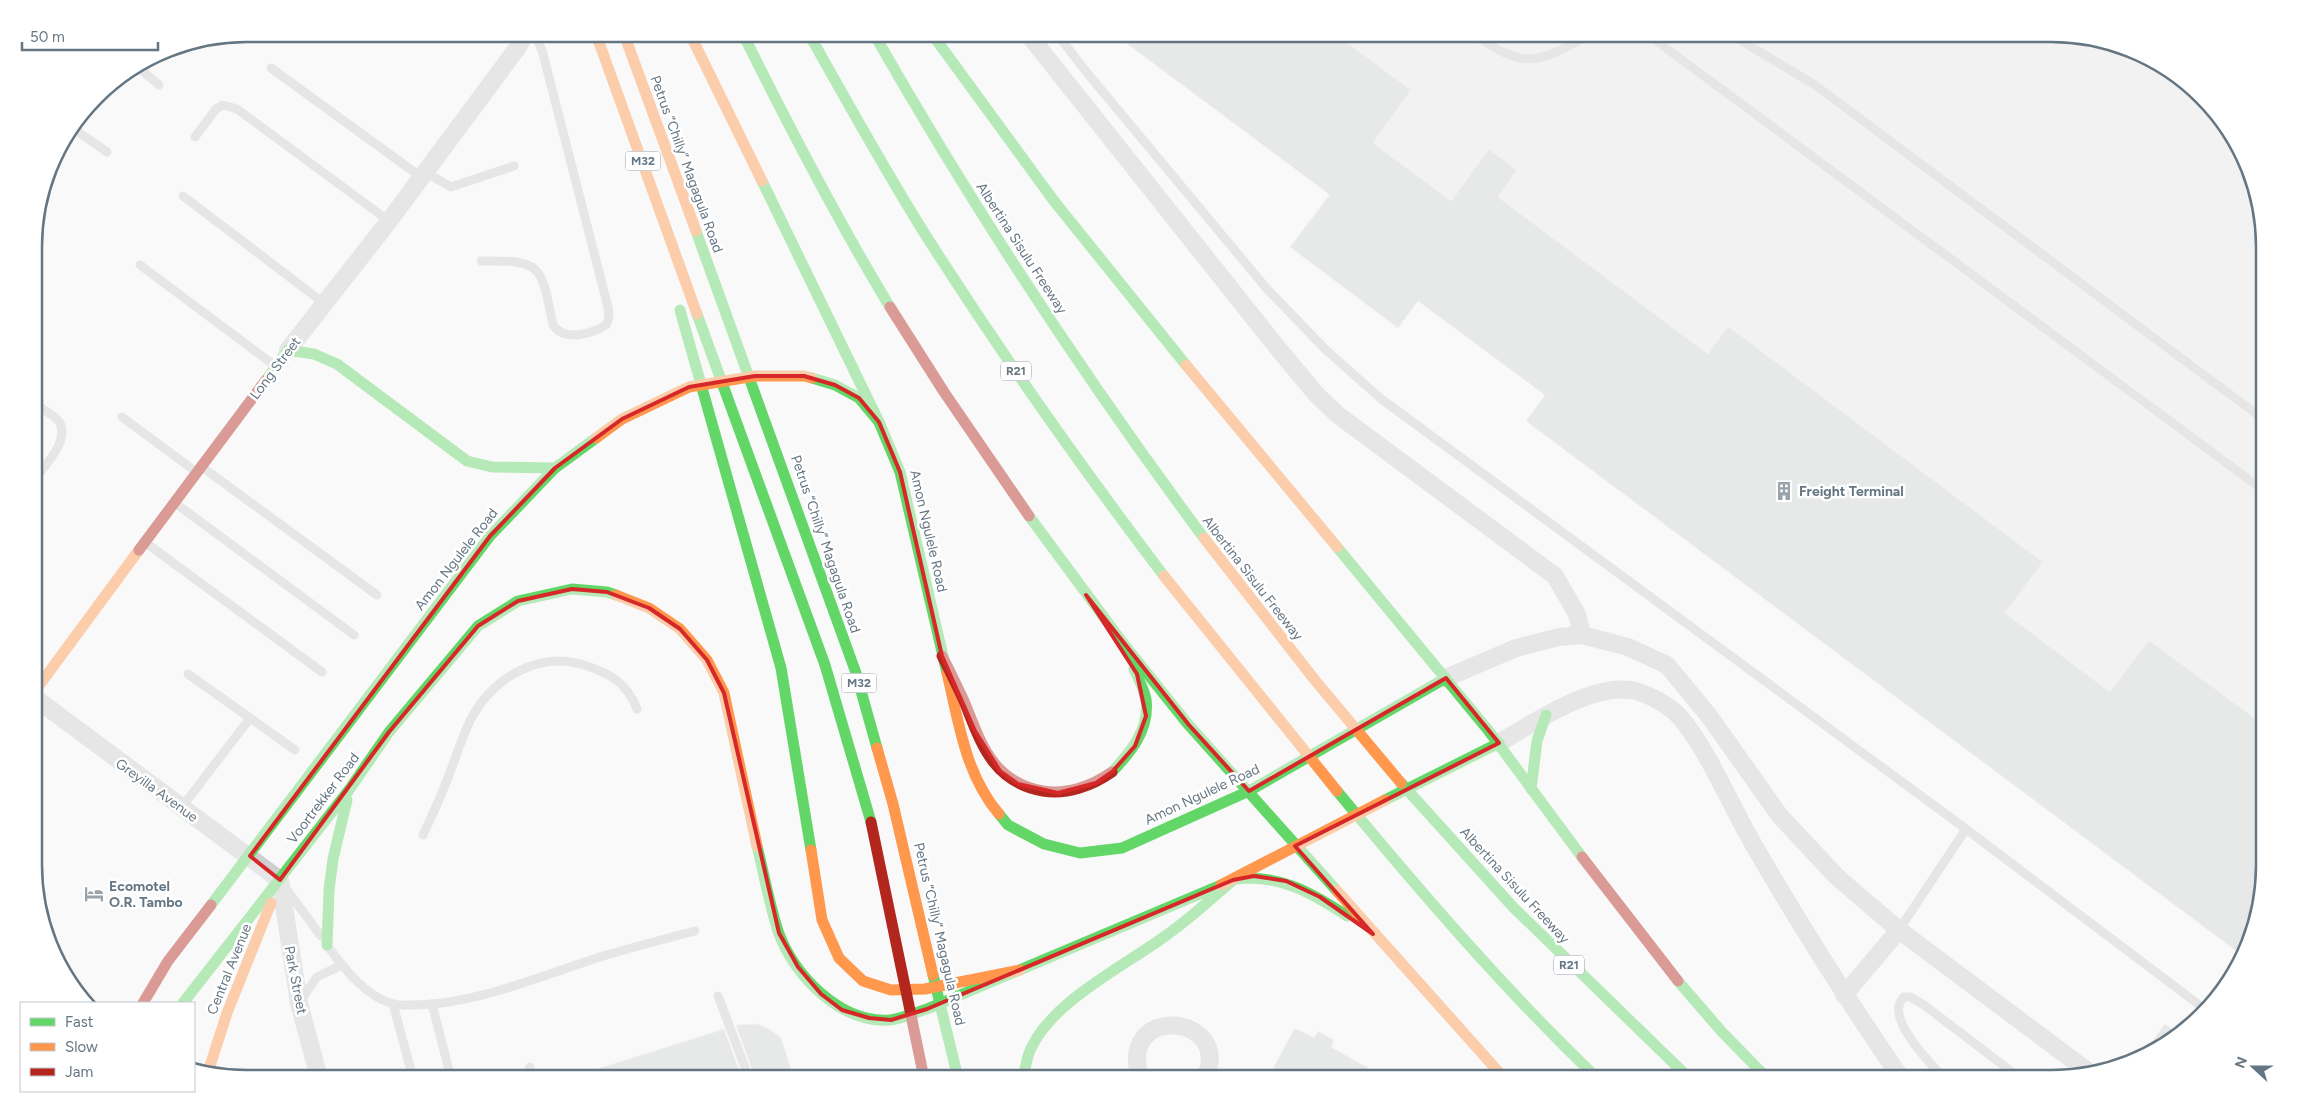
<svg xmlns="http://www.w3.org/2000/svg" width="2298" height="1112" font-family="Figtree,sans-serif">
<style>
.built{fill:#e8e9e9}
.building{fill:#d0d2d3;stroke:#e8e8e8}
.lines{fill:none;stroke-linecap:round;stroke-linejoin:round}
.lane{stroke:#cecfd0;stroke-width:9}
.street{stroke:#cecfd0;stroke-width:18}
.fast{stroke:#63d668;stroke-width:11}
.slow{stroke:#ff974d;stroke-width:11}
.jam{stroke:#b3261e;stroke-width:11}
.marked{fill:none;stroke:#d62828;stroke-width:4;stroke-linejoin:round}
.labels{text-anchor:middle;stroke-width:5;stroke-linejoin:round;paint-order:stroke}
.shield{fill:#fff;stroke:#939fa8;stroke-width:1}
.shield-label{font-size:12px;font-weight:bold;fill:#657683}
.street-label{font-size:14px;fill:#657683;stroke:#fff}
.poi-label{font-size:14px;font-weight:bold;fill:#657683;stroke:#fff;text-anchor:start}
.rim{fill:none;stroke:#657683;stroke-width:2.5}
</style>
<rect width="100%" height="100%" fill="#f9f9f9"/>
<path class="built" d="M1114 34H2050L2145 56 2220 118 2248 166 2262 220 2264 864 2243 956 1526 421 1545 395 1418 301 1398 328 1290 247 1329 194Z"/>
<g class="building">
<path d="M1114 34H1336L1411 90 1373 143 1451 201 1489 149 1517 170 1498 197 1708 354 1728 326 2043 562 2005 613 2110 692 2149 640 2264 725V864L2243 956 1526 421 1545 395 1418 301 1398 328 1290 247 1330 195Z"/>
<path d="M757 1024 769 1029 781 1038 794 1078H755L736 1025Z"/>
<path d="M2165 1024 2179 1034 2169 1042 2142 1055Z"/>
<path d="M1295 1028 1314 1038 1318 1031 1334 1040 1331 1047 1386 1078H1278L1270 1074Z"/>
<path d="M724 1029 742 1078H579L578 1075Z"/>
</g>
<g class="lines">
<g class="lane">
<path d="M1057 34 1088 74 1267 289 1325 349 1380 398 1966 829 2206 1010"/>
<path d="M1474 34C1524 71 1539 63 1590 34"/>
<path d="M1647 34 2263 490"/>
<path d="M1730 34 1815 85 2263 419"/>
<path d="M138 67 159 85"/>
<path d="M271 68 421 177"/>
<path d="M74 129 107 152"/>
<path d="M195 137 216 109 223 105 237 109 389 221"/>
<path d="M425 172 451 187 514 166"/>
<path d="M183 196 325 304"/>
<path d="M481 261C544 260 541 266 553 325 565 342 591 334 606 325L609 318 608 307 542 50 534 34"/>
<path d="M140 265 274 365"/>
<path d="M35 404C42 409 56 416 60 423 69 442 45 465 35 479"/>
<path d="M122 417 195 471"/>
<path d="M202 467 377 595"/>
<path d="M175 503 354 635"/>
<path d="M146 543 322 672"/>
<path d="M250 718 295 750"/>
<path d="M182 807 250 718 188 674"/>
<path d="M423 835C430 820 437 805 443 790 453 767 460 741 471 719 492 679 536 652 581 664 609 673 626 681 637 709"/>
<path d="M284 886 321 936"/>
<path d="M1899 930 1966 829"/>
<path d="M328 947C344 968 366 997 393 1004 399 1006 406 1005 412 1005 475 1005 543 975 603 956 634 947 664 939 695 931"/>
<path d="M718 996 749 1078"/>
<path d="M300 1001 317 977 342 965"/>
<path d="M393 1004 413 1078"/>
<path d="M432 1004 451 1078"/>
<path d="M525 1078 530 1067"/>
<path d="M1944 1078C1930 1063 1883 1016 1904 997H1910L1924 1005 2020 1078"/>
</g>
<g class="street">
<path d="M1028 34 1276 346 1316 394 1338 415 1555 576 1577 614 1582 635"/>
<path d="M288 350 389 221 518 47 525 34"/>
<path d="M1446 678 1516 648 1559 637 1582 635 1628 647 1667 665 1709 716 1780 816 1837 877 1899 930 2090 1073"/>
<path d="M35 698 280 880 299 1003 319 1078"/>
<path d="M1499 743C1533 723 1590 684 1631 690 1647 693 1669 705 1680 717 1708 750 1730 804 1752 842 1798 922 1848 1001 1901 1078"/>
<path d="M1844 995 1899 930"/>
<path d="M1140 1078C1117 1002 1234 1014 1205 1078"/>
</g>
<g class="fast">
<path d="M743 34C789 127 836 218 890 307"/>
<path d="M809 34C846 100 883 167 923 231 998 349 1079 464 1164 576"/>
<path d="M874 34C974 209 1084 377 1204 538"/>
<path d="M932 34 1054 201 1186 365"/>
<path d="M762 181 879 422"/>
<path d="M696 231 856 673 877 748"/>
<path d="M680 310 781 668 811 850"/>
<path d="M697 314 825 665 871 822"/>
<path d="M812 378 835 385 859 398 879 422 900 472 947 673"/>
<path d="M266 380 288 350 314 354 337 364 467 461 492 467 555 468"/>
<path d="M1029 516 1123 643 1187 723 1337 891"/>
<path d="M1337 547 1488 730 1582 857"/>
<path d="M1112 772C1131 752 1150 729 1146 699 1144 689 1138 678 1134 669"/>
<path d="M1401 783 1513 907 1689 1078"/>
<path d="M1531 789 1537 741 1546 715"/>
<path d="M1337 791C1420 891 1503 988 1597 1078"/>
<path d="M1385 800 1499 743"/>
<path d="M999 814 1008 825 1044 844 1080 853 1122 848 1249 791 1446 678"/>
<path d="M757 846C764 874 769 903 778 931 793 975 841 1024 890 1020 902 1019 916 1012 927 1009L1221 885"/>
<path d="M1235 879C1279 874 1311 892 1347 916"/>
<path d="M211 905 490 536 555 468 596 438"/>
<path d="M327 945 329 890 333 859 347 800"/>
<path d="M933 975 958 1078"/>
<path d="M1678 981 1722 1032 1767 1078"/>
<path d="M183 1003 349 790 389 732 478 626 518 601 572 589 607 592 616 595"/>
<path d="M1023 1078C1025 1071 1026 1063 1028 1056 1045 1004 1127 965 1168 934 1191 918 1212 898 1233 880"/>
</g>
<g class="slow">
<path d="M596 34 697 314"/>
<path d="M624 34 696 231"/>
<path d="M690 34 762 181"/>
<path d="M1186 365 1337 547"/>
<path d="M596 438 622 419 689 387 755 376H804L812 378"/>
<path d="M1204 538 1314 679 1401 783"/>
<path d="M1164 576 1337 791"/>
<path d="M616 595 649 608 680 629 707 660 724 693 757 846"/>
<path d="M947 673C959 723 965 774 999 814"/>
<path d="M35 691 139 550"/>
<path d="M877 748 893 804 933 975"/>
<path d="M811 850 822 920 839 958 863 981 891 990 925 989 1020 970"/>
<path d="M1221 885 1385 800"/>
<path d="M1337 891 1504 1078"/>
<path d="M209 1069 227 1013 271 903"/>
</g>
<g class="jam">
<path d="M890 307 944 392 1029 516"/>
<path d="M139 550 266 380"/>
<path d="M942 656C950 671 957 686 964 701 981 743 992 782 1043 791 1067 795 1092 786 1112 772"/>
<path d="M871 822 924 1078"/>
<path d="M1582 857 1678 981"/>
<path d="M143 1003 168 961 211 905"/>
</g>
</g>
<path d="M0 0H2298V1112H0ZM755 376H804L835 385 859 398 879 422 900 472 942 656 975 731 1000 771 1018 784 1058 793 1096 783 1112 772 1135 746 1146 716 1137 674 1086 595 1189 725 1249 791 1446 678 1499 743 1295 846 1373 934 1320 897 1286 881 1254 876 1233 880 927 1009 891 1020 869 1018 842 1010 821 994 798 967 779 933 724 693 707 660 680 629 649 608 607 592 572 589 518 601 478 626 389 732 280 880 250 856 490 536 555 468 622 419 689 387Z" fill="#f9f9f9" fill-opacity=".55" fill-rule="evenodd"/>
<path class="marked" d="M755 376H804L835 385 859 398 879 422 900 472 942 656 975 731 1000 771 1018 784 1058 793 1096 783 1112 772 1135 746 1146 716 1137 674 1086 595 1189 725 1249 791 1446 678 1499 743 1295 846 1373 934 1320 897 1286 881 1254 876 1233 880 927 1009 891 1020 869 1018 842 1010 821 994 798 967 779 933 724 693 707 660 680 629 649 608 607 592 572 589 518 601 478 626 389 732 280 880 250 856 490 536 555 468 622 419 689 387Z"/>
<defs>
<g id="building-bare" transform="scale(1.5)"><path d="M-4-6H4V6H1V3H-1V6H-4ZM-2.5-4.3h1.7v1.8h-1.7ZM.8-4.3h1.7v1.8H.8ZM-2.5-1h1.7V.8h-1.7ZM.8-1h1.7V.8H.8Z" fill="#99a4ac" stroke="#fff" stroke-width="2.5" paint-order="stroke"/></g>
<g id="hotel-bare" transform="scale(1.5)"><path d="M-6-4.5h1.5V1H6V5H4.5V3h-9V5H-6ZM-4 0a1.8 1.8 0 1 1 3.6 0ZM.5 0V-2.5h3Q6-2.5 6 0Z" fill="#99a4ac" stroke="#fff" stroke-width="2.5" paint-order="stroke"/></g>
</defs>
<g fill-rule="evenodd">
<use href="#building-bare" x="1784" y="491"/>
<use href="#hotel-bare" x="94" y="894"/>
</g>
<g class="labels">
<g class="shield">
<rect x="625.5" y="151.5" width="35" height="19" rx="4"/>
<rect x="1001" y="361.5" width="30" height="19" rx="4"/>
<rect x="841.5" y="673.5" width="35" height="19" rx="4"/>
<rect x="1554" y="955.5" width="30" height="19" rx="4"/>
</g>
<g class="shield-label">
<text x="643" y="165">M32</text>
<text x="1016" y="375">R21</text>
<text x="859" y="687">M32</text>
<text x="1569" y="969">R21</text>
</g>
<g class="street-label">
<text transform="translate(687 164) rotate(70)" y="5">Petrus “Chilly” Magagula Road</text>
<text transform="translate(1022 248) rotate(57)" y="5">Albertina Sisulu Freeway</text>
<text transform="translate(275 368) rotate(-53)" y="5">Long Street</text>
<text transform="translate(929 531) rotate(77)" y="5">Amon Ngulele Road</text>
<text transform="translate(826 544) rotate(71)" y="5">Petrus “Chilly” Magagula Road</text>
<text transform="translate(456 559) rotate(-52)" y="5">Amon Ngulele Road</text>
<text transform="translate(1253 578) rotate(52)" y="5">Albertina Sisulu Freeway</text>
<text transform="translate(157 790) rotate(36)" y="5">Greyilla Avenue</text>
<text transform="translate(1202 794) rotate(-25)" y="5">Amon Ngulele Road</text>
<text transform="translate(323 798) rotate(-53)" y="5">Voortrekker Road</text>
<text transform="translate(1515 885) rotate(47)" y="5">Albertina Sisulu Freeway</text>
<text transform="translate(940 934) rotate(77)" y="5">Petrus “Chilly” Magagula Road</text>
<text transform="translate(229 969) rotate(-68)" y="5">Central Avenue</text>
<text transform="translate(296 980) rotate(79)" y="5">Park Street</text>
</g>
<g class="poi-label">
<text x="1799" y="496">Freight Terminal</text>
<text x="109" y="891">Ecomotel<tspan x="109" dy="16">O.R. Tambo</tspan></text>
</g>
</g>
<path d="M0 0H2298V1112H0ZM247 42H2051A205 205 0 0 1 2256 247V865A205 205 0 0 1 2051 1070H247A205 205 0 0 1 42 865V247A205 205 0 0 1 247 42Z" fill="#fff" fill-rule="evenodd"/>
<path class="rim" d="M247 42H2051A205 205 0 0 1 2256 247V865A205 205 0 0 1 2051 1070H247A205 205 0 0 1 42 865V247A205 205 0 0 1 247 42Z"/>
<rect x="20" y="1002" width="175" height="90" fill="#ffffff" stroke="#c1c8cd"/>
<rect x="30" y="1018" width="25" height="8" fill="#63d668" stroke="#c1c8cd"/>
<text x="65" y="1027" font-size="15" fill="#657683">Fast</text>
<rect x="30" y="1043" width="25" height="8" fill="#ff974d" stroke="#c1c8cd"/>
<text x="65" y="1052" font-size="15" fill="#657683">Slow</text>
<rect x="30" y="1068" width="25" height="8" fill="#b3261e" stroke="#c1c8cd"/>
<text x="65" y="1077" font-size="15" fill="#657683">Jam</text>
<g transform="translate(2253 1067) rotate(291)" stroke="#ffffff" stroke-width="4" paint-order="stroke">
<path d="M0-4L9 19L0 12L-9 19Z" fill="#657683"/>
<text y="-8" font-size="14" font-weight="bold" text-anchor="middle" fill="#657683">N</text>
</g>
<path d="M22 42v8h136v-8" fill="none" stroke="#657683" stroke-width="2.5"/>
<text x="30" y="42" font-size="15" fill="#657683" stroke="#ffffff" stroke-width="4" paint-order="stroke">50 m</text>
</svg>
